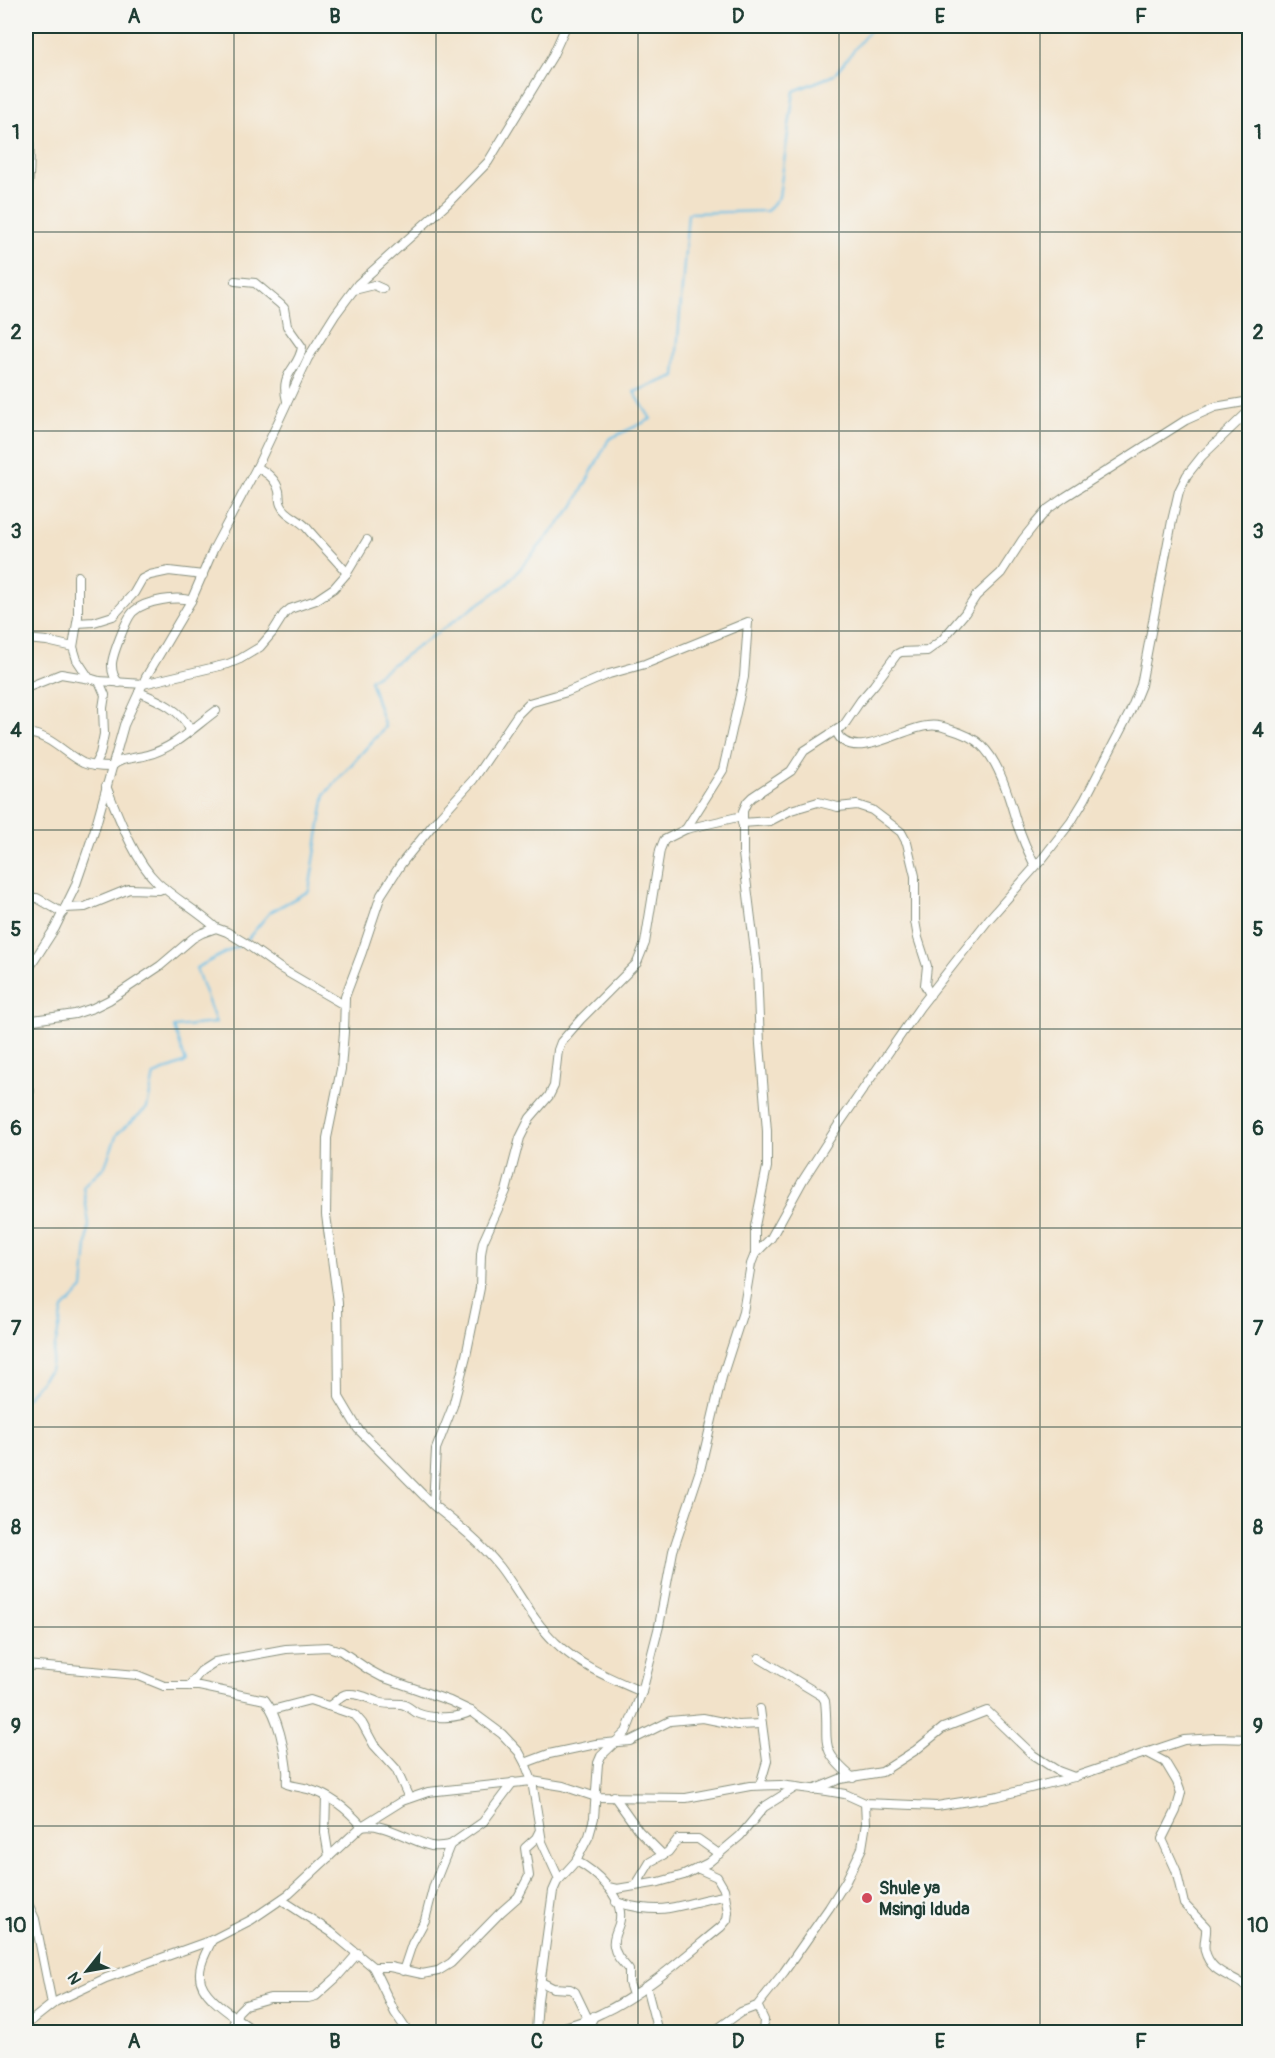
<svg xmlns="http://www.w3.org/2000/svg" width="1275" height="2058" font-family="Pangolin,sans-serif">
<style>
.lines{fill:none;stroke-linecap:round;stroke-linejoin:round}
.stream{stroke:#6abfe7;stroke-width:2}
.minor-casing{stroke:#88907e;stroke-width:10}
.minor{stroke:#fff;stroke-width:8}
.grid{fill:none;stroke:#1f3d34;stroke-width:1.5;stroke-opacity:0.55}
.poi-dot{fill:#d1495b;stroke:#f6f6f2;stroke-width:2}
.labels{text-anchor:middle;stroke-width:5;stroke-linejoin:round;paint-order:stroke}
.poi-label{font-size:18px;font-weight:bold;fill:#1f3d34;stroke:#f6f6f2;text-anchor:start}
.neatline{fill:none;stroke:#1f3d34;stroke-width:2}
.grid-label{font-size:20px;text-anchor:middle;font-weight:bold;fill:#1f3d34}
</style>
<rect width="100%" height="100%" fill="#f6f6f2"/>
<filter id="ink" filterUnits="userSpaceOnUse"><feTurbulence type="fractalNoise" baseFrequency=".0167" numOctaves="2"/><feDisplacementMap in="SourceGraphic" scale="12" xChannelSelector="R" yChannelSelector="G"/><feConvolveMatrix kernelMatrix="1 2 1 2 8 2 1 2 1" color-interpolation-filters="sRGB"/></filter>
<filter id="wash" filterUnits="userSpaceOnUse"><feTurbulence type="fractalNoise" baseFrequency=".008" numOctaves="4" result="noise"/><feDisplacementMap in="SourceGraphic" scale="24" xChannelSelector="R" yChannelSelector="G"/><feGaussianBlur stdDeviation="1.35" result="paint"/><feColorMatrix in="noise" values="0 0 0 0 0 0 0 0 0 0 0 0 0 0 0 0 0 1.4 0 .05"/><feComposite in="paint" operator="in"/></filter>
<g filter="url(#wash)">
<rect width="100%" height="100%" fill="#f2e2c9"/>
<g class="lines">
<g class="stream">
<path d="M246 941 270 912 309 891 325 794 385 727 370 680 507 584 573 507 609 439 651 419 634 392 675 376 688 213 767 211 779 197 794 91 834 75 873 26"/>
<path d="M26 1398 50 1370 63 1309 83 1289 89 1224 83 1186 105 1166 117 1134 147 1108 154 1075 186 1062 174 1027 216 1023 196 968 242 944"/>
</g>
</g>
</g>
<g filter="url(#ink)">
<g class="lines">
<g class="minor-casing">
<g id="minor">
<path d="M26 107C30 138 32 170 26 199"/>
<path d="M235 281 255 283 280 304 284 308 287 326 302 347C299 370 279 371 287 401"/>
<path d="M354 290 374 285 383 289"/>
<path d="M257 467C267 473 276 479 279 491 280 496 279 501 281 505 285 515 299 519 306 527 319 543 334 557 347 573"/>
<path d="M77 623 94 622 113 616 134 593 142 579 150 575 169 571 203 575"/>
<path d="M26 639 47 641 73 647 77 660 89 678 99 681 143 684 228 664 240 659 260 647 272 633 284 614 290 609 316 600 334 588 347 573 367 540"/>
<path d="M73 647 78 617V576"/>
<path d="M119 683C115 679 112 672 112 666 111 658 127 616 134 611 145 601 178 595 191 601"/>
<path d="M26 686H31L61 674 91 679"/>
<path d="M139 692C158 700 182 710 190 730"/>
<path d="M836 731C850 765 902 728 927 726 934 725 942 726 949 729 959 732 974 738 981 745 1000 762 1010 801 1017 824 1022 838 1028 852 1035 866"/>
<path d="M26 733C51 735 63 753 83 763 92 767 102 767 111 767 121 757 134 759 147 755 174 748 194 727 216 711"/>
<path d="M94 766 100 754 104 734 103 708 105 695 99 681"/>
<path d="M106 786C118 815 134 860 157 882 175 899 198 911 216 928"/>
<path d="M742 823 770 821 791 810 818 802 838 807 857 805 872 810 901 832 907 843 915 876V921L918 938 927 966 925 985 930 995"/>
<path d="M686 829 742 816"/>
<path d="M26 898H37L63 913"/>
<path d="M65 908 85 907 129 889 159 890 164 888"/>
<path d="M26 973 55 928 75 887 94 832 124 725 146 677 191 601 214 548 257 467 308 358 335 315 358 284 447 204 488 162 552 57 566 26"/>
<path d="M26 1021 75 1014 93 1008 109 1000 160 966 193 938 202 933 216 928 227 932 245 943 280 968 344 1005"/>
<path d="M26 1095 30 1091"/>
<path d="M755 1254V1226L767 1167V1131L760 1044 757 968 743 854V811L747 802 752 797 791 771 804 751 844 725 861 700 874 685 897 654 901 652 927 651 942 640 965 613 976 596 1001 573 1023 539 1035 524 1048 509 1065 497 1186 420 1215 407 1250 401"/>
<path d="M433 1505 358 1429 339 1397 338 1303 326 1215 327 1138 341 1069 344 1032 345 997 362 952 381 895 401 864 436 821 473 780 518 714 529 703 567 692 609 674 645 664 748 622 744 677 723 770 686 829 664 840 660 850 645 943 637 963 581 1019 561 1042 558 1050 554 1086 549 1096 530 1118 520 1138 506 1191 483 1242 481 1254 480 1288 466 1356 453 1406 436 1449 433 1505C457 1524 481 1543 500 1567 519 1592 532 1620 555 1642 578 1665 612 1679 642 1692"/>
<path d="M759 1658 822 1696 825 1701C830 1743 816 1747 853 1778"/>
<path d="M26 1665 137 1675 164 1686H199L265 1700C278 1716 285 1750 287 1770 288 1775 286 1780 287 1784 295 1787 303 1787 311 1790 332 1796 348 1810 362 1826 380 1821 412 1841 431 1846 437 1847 444 1846 450 1845"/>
<path d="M189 1686 201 1671 215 1662 286 1649 328 1647 341 1651 369 1670 382 1677 450 1701 471 1711 502 1734 519 1752 525 1763 532 1781 542 1842 559 1879"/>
<path d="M328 1706C335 1704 339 1695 347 1694 359 1693 367 1698 378 1702 385 1705 393 1703 401 1704 407 1705 412 1710 417 1713 431 1719 459 1719 471 1711"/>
<path d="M760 1709 767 1761 760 1785"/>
<path d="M272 1710 310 1700 355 1715 362 1723 374 1745 396 1769 409 1798"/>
<path d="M1146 1752 1165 1762 1177 1782 1181 1793 1176 1811 1162 1839 1176 1870 1184 1904 1206 1927C1207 1935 1203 1943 1205 1951 1212 1978 1240 1974 1250 1993"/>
<path d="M525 1763 549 1754 596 1744 630 1741 670 1721 703 1718 737 1725 762 1724"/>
<path d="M813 1790 840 1779 882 1772 916 1750 943 1728 987 1711 1033 1755 1058 1771 1074 1777"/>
<path d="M614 1796 639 1831 663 1855"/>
<path d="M326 1797 325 1833 329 1857"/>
<path d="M576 1861C594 1870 623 1896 620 1919 619 1929 612 1935 614 1946 616 1957 622 1961 629 1970V1983L633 1995"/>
<path d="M636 1885 650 1862 668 1852 678 1839H698L719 1854"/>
<path d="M608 1887 617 1889 659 1882 684 1875 708 1863 740 1836 764 1807 796 1787"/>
<path d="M26 1899 35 1919 52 2004"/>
<path d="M282 1900 331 1932 373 1967 395 2013 408 2032"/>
<path d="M616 1902C631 1907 653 1911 669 1908 688 1905 706 1898 725 1896"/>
<path d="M212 1940C207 1951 199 1964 200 1976 200 1998 240 2019 255 2032"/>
<path d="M373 1967H390L422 1974 438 1971 451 1963 501 1912 518 1897 529 1876 525 1848 536 1838 539 1832"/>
<path d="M403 1971 412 1944 425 1920 434 1885 450 1845 483 1822 513 1782"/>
<path d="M541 1982 553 1988 570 1989 575 1992 588 2019"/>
<path d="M646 1986 658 2032"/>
<path d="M758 2007 764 2020 763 2032"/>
<path d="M26 2025 55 2002 106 1978 212 1940 251 1920 289 1894 362 1826 402 1801 428 1792 532 1781 563 1786 596 1797 686 1798 750 1786 780 1785 827 1791 845 1794 865 1803 937 1806 999 1796 1074 1777 1184 1740 1216 1738 1250 1739"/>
<path d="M230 2032 238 2012 245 2005 270 1998H308L316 1996 336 1978 358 1953"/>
<path d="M536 2032 538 2000 553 1891 557 1882 576 1861 589 1836 594 1818 598 1763 601 1756 626 1732 642 1692 659 1626 673 1551 700 1470 722 1377 743 1312 751 1264 755 1254 771 1238 803 1180 839 1124 920 1007 989 919 1043 858 1071 822 1085 799 1130 712 1141 685 1172 521 1179 491 1187 475 1202 456 1250 410"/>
<path d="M546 2032C565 2027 584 2022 602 2013 645 1993 685 1956 721 1927L727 1920 728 1912 724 1889 717 1877 697 1868"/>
<path d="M586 2032 594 2016"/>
<path d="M713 2032 741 2012 757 2006 784 1972 829 1908 846 1881 862 1848 866 1823 865 1803"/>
</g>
</g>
<use href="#minor" class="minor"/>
</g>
</g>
<path class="grid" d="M234 26V2032M436 26V2032M638 26V2032M839 26V2032M1040 26V2032M26 232H1250M26 431H1250M26 631H1250M26 830H1250M26 1029H1250M26 1228H1250M26 1427H1250M26 1627H1250M26 1826H1250"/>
<circle class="poi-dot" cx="867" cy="1898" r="6"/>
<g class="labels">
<g class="poi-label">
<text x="879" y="1894">Shule ya<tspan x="879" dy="21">Msingi Iduda</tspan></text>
</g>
</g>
<rect width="1275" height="2058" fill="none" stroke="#f6f6f2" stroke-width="66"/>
<g transform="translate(87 1971) rotate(239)" stroke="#f6f6f2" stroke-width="4.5" paint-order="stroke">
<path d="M0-4.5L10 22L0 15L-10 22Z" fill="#1f3d34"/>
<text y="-9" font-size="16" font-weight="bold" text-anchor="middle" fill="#1f3d34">N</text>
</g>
<rect x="33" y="33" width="1209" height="1992" class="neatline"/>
<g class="grid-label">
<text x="134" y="23">A</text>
<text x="335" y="23">B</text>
<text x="537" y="23">C</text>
<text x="738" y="23">D</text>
<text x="940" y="23">E</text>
<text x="1141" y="23">F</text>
<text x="16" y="139">1</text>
<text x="1258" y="139">1</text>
<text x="16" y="339">2</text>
<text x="1258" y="339">2</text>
<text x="16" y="538">3</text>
<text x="1258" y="538">3</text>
<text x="16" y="737">4</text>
<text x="1258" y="737">4</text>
<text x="16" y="936">5</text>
<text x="1258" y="936">5</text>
<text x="16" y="1135">6</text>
<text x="1258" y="1135">6</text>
<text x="16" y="1335">7</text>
<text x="1258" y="1335">7</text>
<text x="16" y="1534">8</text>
<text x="1258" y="1534">8</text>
<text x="16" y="1733">9</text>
<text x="1258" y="1733">9</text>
<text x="16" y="1932">10</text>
<text x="1258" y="1932">10</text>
<text x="134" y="2048">A</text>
<text x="335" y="2048">B</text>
<text x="537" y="2048">C</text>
<text x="738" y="2048">D</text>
<text x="940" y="2048">E</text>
<text x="1141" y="2048">F</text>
</g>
</svg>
